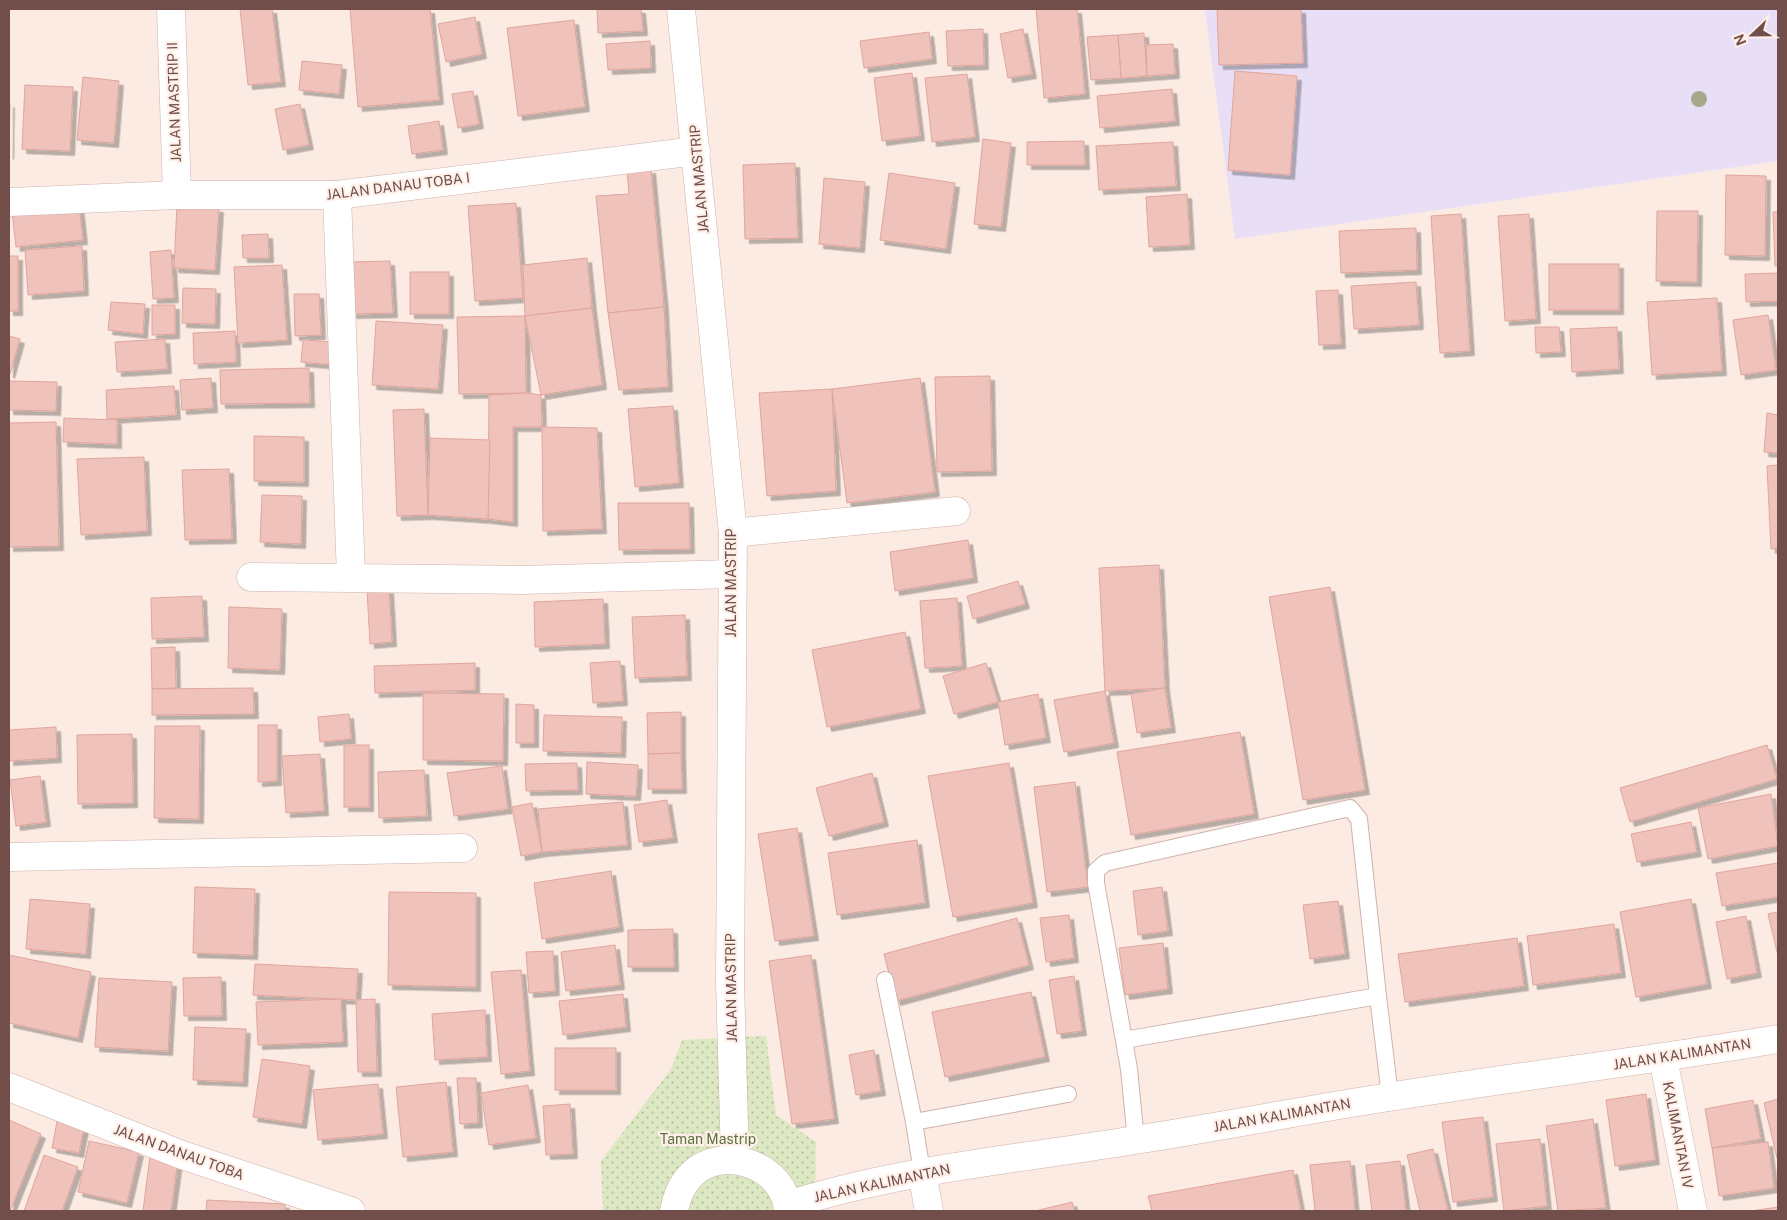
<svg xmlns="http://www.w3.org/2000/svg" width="1787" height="1220" font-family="'Public Sans',sans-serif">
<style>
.education{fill:#e8dff7}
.park{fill:url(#park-dots)}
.building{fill:#efc2bb;stroke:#e1a59c;filter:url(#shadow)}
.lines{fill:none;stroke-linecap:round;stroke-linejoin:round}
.lane-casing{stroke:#ceb3ad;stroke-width:18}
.street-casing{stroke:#ceb3ad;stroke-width:29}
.secondary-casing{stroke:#d1b1aa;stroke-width:29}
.lane{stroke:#fff;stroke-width:16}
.street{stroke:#fff;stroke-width:28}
.secondary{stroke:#fff;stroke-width:28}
.tree{fill:#a4a889}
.labels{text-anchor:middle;stroke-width:4.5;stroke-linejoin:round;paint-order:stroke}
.street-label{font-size:14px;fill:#724e4a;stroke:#fef0e8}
.park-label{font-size:14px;fill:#5c7140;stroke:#fef0e8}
</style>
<defs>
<pattern id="park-dots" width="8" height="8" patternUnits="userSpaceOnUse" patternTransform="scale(1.25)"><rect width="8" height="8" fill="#dbe8c2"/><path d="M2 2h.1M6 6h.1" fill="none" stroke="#b6bea0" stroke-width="1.8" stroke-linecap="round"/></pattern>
<filter id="shadow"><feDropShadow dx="4.5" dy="4.5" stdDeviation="0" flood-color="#0004"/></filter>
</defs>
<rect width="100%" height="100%" fill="#fbebe2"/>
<path class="education" d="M1205 9H1778V161L1235 239Z"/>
<path class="park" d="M766 1036 776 1115 816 1142 815 1211H603L601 1161 671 1069 682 1040Z"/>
<g class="building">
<path d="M240 9H272L281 82 248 85Z"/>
<path d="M350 9H430L439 100 358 107Z"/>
<path d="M597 9H641L643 31 598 33Z"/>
<path d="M1036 9H1077L1085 94 1044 98Z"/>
<path d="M1217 9H1301L1303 63 1219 65Z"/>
<path d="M475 17 482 54 446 62 438 24Z"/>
<path d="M574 20 585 107 518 116 507 28Z"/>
<path d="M983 29 984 65 948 66 946 31Z"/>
<path d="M1023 29 1032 74 1008 78 1000 34Z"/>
<path d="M929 32 932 59 864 68 860 41Z"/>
<path d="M1144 33 1147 76 1121 78 1118 35Z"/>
<path d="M1118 35 1121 78 1091 80 1087 37Z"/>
<path d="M650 41 651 68 608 70 606 44Z"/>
<path d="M1173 44 1175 74 1147 76 1146 45Z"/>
<path d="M302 61 342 65 339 94 299 90Z"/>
<path d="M1235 71 1297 76 1290 175 1228 170Z"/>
<path d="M912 73 920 136 882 141 874 78Z"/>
<path d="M967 74 975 137 932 142 925 78Z"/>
<path d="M83 77 119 81 114 143 77 140Z"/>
<path d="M25 85 73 87 70 151 22 149Z"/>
<path d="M1172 89 1175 121 1100 128 1097 96Z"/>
<path d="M473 91 479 124 458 128 452 94Z"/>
<path d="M9 103H10L9 155Z"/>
<path d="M300 104 309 145 283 150 275 109Z"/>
<path d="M439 121 443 150 412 154 408 126Z"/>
<path d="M983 139 1011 143 1001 227 974 224Z"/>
<path d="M1084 141 1085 165H1027V142Z"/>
<path d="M1173 142 1176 186 1099 190 1096 146Z"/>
<path d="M795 163 798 238 745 239 743 165Z"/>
<path d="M651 169 664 307 608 313 596 196 629 194 627 171Z"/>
<path d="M889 173 955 183 946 249 880 240Z"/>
<path d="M1726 175 1766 176 1765 256 1725 255Z"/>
<path d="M824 178 865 182 860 248 819 244Z"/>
<path d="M1187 194 1190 245 1149 247 1146 197Z"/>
<path d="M516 203 523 298 475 301 468 206Z"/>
<path d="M79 204 83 240 16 247 12 211Z"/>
<path d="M177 205 219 208 215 270 174 268Z"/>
<path d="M1657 211H1698L1697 282 1656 281Z"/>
<path d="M1773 212H1778V266H1775Z"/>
<path d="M1461 214 1470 351 1440 353 1431 216Z"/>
<path d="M1529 214 1536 319 1505 321 1498 216Z"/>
<path d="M1416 228 1417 270 1341 273 1339 231Z"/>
<path d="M268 234 269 258H243L242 235Z"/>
<path d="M82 246 84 291 28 295 25 250Z"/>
<path d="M171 250 174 298 153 299 150 252Z"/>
<rect x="9" y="256" width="9" height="55"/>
<path d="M587 258 592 308 525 316 523 265Z"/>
<path d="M390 261 393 313 352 314 351 262Z"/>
<rect x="1549" y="264" width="70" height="46"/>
<path d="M282 265 287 340 238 343 234 267Z"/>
<rect x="410" y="272" width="39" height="42"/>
<path d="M1778 273V301L1746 302 1745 274Z"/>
<path d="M1416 282 1419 325 1354 329 1351 286Z"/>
<path d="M183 288 216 289 215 324 182 323Z"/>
<path d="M1338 290 1341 344 1319 345 1316 291Z"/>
<path d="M294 294H319L321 335 295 336Z"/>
<path d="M1717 298 1722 371 1652 375 1647 302Z"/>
<path d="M111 302 145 304 143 334 108 330Z"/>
<path d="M152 305H175V334L152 335Z"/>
<path d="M664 307 668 387 619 390 608 313Z"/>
<path d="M592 308 602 385 541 395 525 316Z"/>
<path d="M1768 315 1776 370 1741 375 1733 320Z"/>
<path d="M525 316 526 393 459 394 457 317Z"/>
<path d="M376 321 443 325 438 389 372 385Z"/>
<path d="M1535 327H1559L1561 352 1536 353Z"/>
<path d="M1617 327 1619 369 1572 372 1570 329Z"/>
<path d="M235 331 236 362 194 364 193 333Z"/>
<path d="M9 336 20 339 10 374 9 373Z"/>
<path d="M165 339 167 369 117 372 115 342Z"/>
<path d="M303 340 335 342 334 365 301 362Z"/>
<path d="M309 368 310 403 221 404 220 370Z"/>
<path d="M990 376 992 471 937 472 935 377Z"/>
<path d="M211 378 213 408 182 410 180 380Z"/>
<path d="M920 378 935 492 847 503 832 389Z"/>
<path d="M9 381 57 382 56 411 9 410Z"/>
<path d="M174 386 176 415 107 419 106 390Z"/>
<path d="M832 389 836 491 767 496 759 393Z"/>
<path d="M526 393 541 395 542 427H513V522L488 519 489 395Z"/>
<path d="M673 406 679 483 635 487 628 409Z"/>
<path d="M424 409 428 515 397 516 393 410Z"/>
<path d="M1767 413 1778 415V453L1764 452Z"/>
<path d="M64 418 117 420V444L63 442Z"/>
<path d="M56 422 59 546 9 547V423Z"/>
<path d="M542 427 597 428 602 529 543 531Z"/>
<path d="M254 436 304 437V482L254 481Z"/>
<path d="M430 438 490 440 488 519 428 515Z"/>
<path d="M144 457 147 531 81 535 77 459Z"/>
<path d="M1778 465V548L1771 549 1767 466Z"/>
<path d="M229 469 232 539 185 540 182 470Z"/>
<path d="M262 495 302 496 301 544 260 542Z"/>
<path d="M618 503H689L690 549 619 550Z"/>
<path d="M968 540 973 578 895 591 890 552Z"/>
<path d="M1159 565 1165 688 1105 691 1099 568Z"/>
<path d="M1018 581 1025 604 973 619 967 596Z"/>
<path d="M1330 587 1365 790 1303 800 1269 597Z"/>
<path d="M389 589 392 642 370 644 367 590Z"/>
<path d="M202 596 204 637 152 639 151 598Z"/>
<path d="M957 598 962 666 925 668 920 601Z"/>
<path d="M603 599 605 644 535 647 534 602Z"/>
<path d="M229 607 282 609 280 670 228 668Z"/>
<path d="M685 615 687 676 635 678 632 617Z"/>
<path d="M905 632 921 709 827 727 812 650Z"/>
<path d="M175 647 176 688 152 689 151 648Z"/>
<path d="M620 661 623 701 593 703 590 663Z"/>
<path d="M475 663V690L375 693 374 666Z"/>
<path d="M986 663 998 702 954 714 943 676Z"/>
<path d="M253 688 254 714 152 715V689Z"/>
<path d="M1165 688 1171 728 1137 733 1131 694Z"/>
<path d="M1105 691 1114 743 1064 752 1054 700Z"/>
<path d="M423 693 504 694 503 761 423 760Z"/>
<path d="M1038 694 1046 738 1005 745 998 702Z"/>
<path d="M516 704 534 705V743H516Z"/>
<path d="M681 712V753L648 754 647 713Z"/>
<path d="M349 714 351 739 320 742 318 717Z"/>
<path d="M544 715 622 717 621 753 543 751Z"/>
<path d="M258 725H277V781L258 782Z"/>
<path d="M155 726H200L199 819 154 818Z"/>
<path d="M56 727 57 758 9 761V730Z"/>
<path d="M1240 732 1254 814 1131 835 1117 752Z"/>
<path d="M132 734 133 803 78 804 77 735Z"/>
<rect x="344" y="745" width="25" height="62"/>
<path d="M1767 745 1777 779 1630 822 1620 788Z"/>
<path d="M681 753 682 789H648V754Z"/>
<path d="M320 754 324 811 286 813 282 756Z"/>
<path d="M587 762 638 765 636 796 586 794Z"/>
<path d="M577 763 578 790 526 791 525 764Z"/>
<path d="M1009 763 1033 903 953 917 928 776Z"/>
<path d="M502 766 508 809 454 816 447 773Z"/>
<path d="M424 770 427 816 379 818 378 772Z"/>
<path d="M872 773 884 822 829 836 816 788Z"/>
<path d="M40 776 46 822 16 826 10 780Z"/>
<path d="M1075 782 1088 887 1047 892 1034 787Z"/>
<path d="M1771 794 1778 846 1708 859 1698 808Z"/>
<path d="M667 800 673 838 639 842 634 805Z"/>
<path d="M623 802 627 845 542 852 538 809Z"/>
<path d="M532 803 542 852 521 856 512 807Z"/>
<path d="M1691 822 1697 852 1637 862 1631 834Z"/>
<path d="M797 828 814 936 775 941 758 834Z"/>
<path d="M917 840 925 903 837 915 828 853Z"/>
<path d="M1778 863V897L1722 906 1716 873Z"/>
<path d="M611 871 619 927 542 939 534 883Z"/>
<path d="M195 887 255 889 253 955 193 953Z"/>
<path d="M1162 887 1168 931 1138 935 1133 891Z"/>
<path d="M389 892 476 893V987L388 985Z"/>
<path d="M30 899 90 904 86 954 26 949Z"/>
<path d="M1691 899 1707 984 1636 997 1620 912Z"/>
<path d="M1338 901 1345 954 1310 959 1303 905Z"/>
<path d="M1778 912V956L1768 914Z"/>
<path d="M1069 915 1074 958 1046 962 1040 918Z"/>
<path d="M1746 916 1757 973 1727 979 1716 922Z"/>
<path d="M1017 918 1029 965 896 1001 884 954Z"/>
<path d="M1614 924 1621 973 1533 985 1527 936Z"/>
<path d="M673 929 674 967H628V930Z"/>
<path d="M1517 938 1524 986 1405 1002 1398 954Z"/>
<path d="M1163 943 1168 989 1125 995 1119 948Z"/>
<path d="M615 945 620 985 566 991 561 952Z"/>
<path d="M553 951 555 991 529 993 526 952Z"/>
<path d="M9 955 91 972 78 1038 9 1023Z"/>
<path d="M811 955 834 1119 792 1124 769 961Z"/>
<path d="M255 964 358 969 356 1000 253 995Z"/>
<path d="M521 970 530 1071 501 1074 491 972Z"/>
<path d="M1074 976 1082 1031 1057 1034 1049 980Z"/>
<path d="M221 977 222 1016H184L183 978Z"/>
<path d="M99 978 172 982 168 1051 95 1047Z"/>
<path d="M1031 992 1045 1057 945 1077 932 1012Z"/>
<path d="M623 994 626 1027 563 1035 559 1001Z"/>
<path d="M341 999 343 1042 258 1045 256 1002Z"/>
<path d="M375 999 377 1072H358L356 1000Z"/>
<path d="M485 1010 487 1057 435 1060 432 1014Z"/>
<path d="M195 1027 246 1029 243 1082 193 1080Z"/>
<rect x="555" y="1048" width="61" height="42"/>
<path d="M874 1050 881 1091 856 1095 849 1055Z"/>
<path d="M262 1059 310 1066 302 1124 253 1117Z"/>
<path d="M457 1078H476L478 1123 460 1124Z"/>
<path d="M446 1082 453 1152 403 1157 396 1087Z"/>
<path d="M378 1084 383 1134 318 1140 313 1090Z"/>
<path d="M528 1085 536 1138 489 1145 481 1093Z"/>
<path d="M1646 1094 1655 1160 1615 1166 1606 1100Z"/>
<path d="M1778 1099V1157L1777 1158 1764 1103Z"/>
<path d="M1753 1100 1761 1139 1712 1148 1705 1109Z"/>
<path d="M570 1104 573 1154 546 1155 543 1106Z"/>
<path d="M58 1116 85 1122 79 1153 52 1148Z"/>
<path d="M1483 1117 1493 1197 1453 1202 1442 1122Z"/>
<path d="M1593 1119 1606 1208 1558 1211 1546 1126Z"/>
<path d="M9 1120 41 1134 10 1211 9 1210Z"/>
<path d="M1540 1139 1547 1206 1504 1211 1496 1144Z"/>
<path d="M89 1141 139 1152 127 1203 78 1192Z"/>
<path d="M1768 1142 1774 1188 1719 1196 1712 1148Z"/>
<path d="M1433 1149 1448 1211H1420L1407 1155Z"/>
<path d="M44 1155 78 1167 62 1211H24Z"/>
<path d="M150 1156 178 1160 171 1211H143Z"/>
<path d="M1350 1161 1355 1211H1315L1310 1165Z"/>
<path d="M1400 1161 1406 1211H1372L1366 1165Z"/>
<path d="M1293 1170 1301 1211H1152L1148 1196Z"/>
<path d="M207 1200 285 1204V1211H206Z"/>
<path d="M1072 1202 1075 1211H1035Z"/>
<path d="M1778 1207V1211H1751Z"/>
</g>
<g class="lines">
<g class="lane-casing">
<g id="lane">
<path d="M885 980 914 1122 922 1172"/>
<path d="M1124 1040 1378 996 1390 1096"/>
<path d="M914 1122 1068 1094"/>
<path d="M1136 1140 1129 1069 1096 883V871L1105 863 1350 808 1359 819 1378 996"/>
</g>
</g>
<g class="street-casing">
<g id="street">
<path d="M171 9 177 195"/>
<path d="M337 195 351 577"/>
<path d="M9 202 177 195H337L696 151"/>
<path d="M733 533 956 511"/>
<path d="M251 577 522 580 731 574"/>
<path d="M9 857 463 848"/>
<path d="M1663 1058 1693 1211"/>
<path d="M922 1172 929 1211"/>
</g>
</g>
<g class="secondary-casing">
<g id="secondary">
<path d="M681 9 733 533 730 983 735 1159"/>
<path d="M9 1087 182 1155 351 1211"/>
<path d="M788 1205C900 1169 1019 1159 1135 1140 1220 1127 1304 1110 1389 1097 1518 1076 1649 1061 1778 1039"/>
<path d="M674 1211C677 1197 681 1185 692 1174 724 1143 786 1167 788 1211"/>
</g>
</g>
<use href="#lane" class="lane"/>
<use href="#street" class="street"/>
<use href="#secondary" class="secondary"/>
</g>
<circle class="tree" cx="1699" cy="99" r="8"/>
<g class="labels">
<g class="street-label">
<text transform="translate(174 102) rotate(-92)" y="5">JALAN MASTRIP II</text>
<text transform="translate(699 179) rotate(-95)" y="5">JALAN MASTRIP</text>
<text transform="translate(398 186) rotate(-7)" y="5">JALAN DANAU TOBA I</text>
<text transform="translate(731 583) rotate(-90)" y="5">JALAN MASTRIP</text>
<text transform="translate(731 988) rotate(-91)" y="5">JALAN MASTRIP</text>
<text transform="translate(1682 1054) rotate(-9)" y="5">JALAN KALIMANTAN</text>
<text transform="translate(1282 1115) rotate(-10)" y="5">JALAN KALIMANTAN</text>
<text transform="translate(1678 1135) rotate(79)" y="5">KALIMANTAN IV</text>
<text transform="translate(179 1152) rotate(20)" y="5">JALAN DANAU TOBA</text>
<text transform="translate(882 1183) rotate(-12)" y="5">JALAN KALIMANTAN</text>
</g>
<g class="park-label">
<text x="708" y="1144">Taman Mastrip</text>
</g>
</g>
<rect width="1787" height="1220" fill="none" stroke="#724e4a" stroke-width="20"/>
<g transform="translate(1752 35) rotate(248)" stroke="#fef0e8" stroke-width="4" paint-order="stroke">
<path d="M0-4L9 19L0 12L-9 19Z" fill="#724e4a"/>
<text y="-8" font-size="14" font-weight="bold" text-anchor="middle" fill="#724e4a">N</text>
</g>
</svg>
